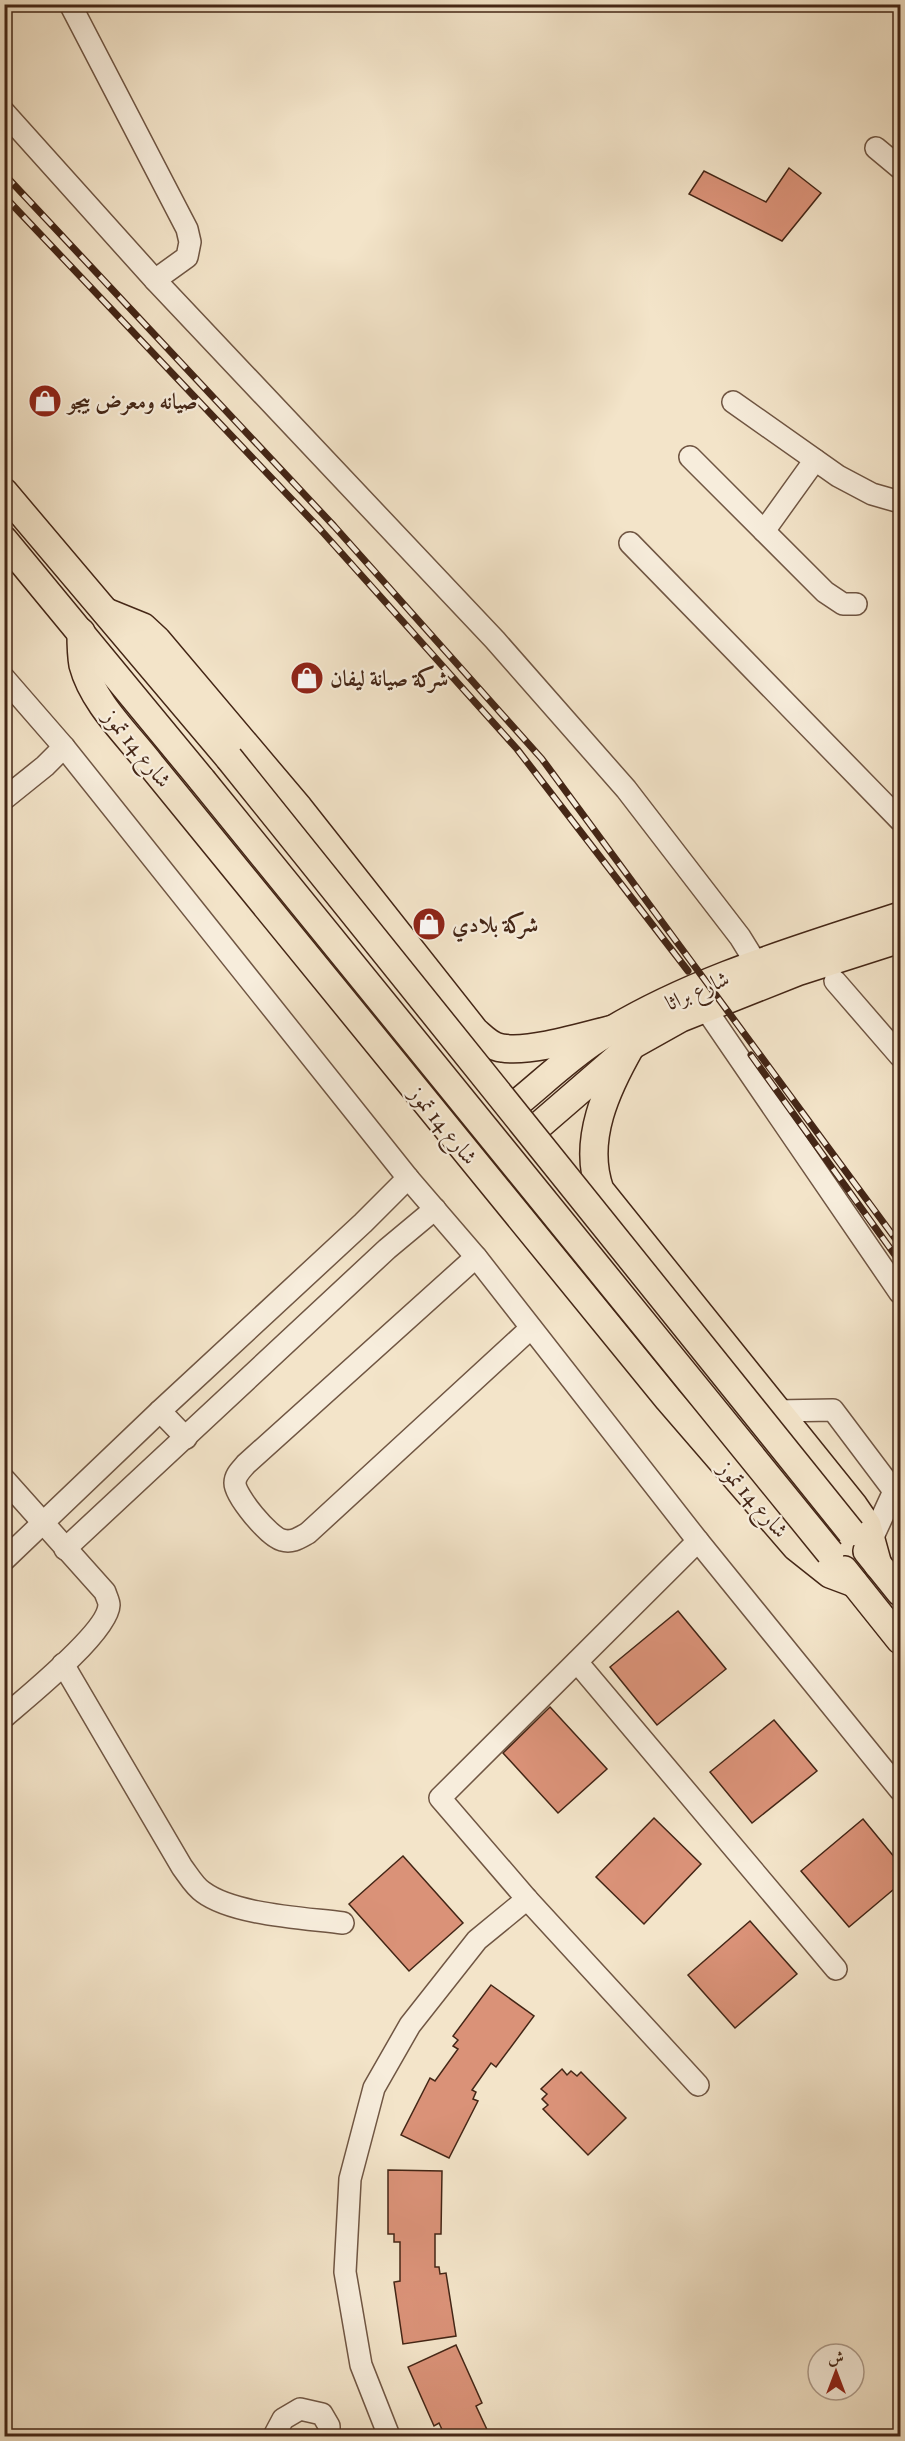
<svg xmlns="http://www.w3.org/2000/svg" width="905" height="2441" font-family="'IM FELL Double Pica',Amiri,serif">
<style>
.building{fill:#da9278;stroke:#442616;stroke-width:1.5}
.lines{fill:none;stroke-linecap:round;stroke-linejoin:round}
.minor-casing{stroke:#705643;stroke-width:24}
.major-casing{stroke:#442616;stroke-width:30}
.minor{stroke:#f7eddc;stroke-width:21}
.major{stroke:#f3e4c9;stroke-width:27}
.rail-casing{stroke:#442616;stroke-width:7}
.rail{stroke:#f7eddc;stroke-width:4.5;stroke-dasharray:14;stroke-linecap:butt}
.major-bridge-casing{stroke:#442616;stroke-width:30;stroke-linecap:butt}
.major-bridge{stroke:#f3e4c9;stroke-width:27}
.labels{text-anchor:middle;stroke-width:4.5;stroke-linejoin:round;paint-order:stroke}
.poi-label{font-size:22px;font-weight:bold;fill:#442616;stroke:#f7eddc;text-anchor:start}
.street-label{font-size:22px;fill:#442616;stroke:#f7eddc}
</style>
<rect width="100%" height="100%" fill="#f3e4c9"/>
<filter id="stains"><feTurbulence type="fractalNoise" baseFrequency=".00333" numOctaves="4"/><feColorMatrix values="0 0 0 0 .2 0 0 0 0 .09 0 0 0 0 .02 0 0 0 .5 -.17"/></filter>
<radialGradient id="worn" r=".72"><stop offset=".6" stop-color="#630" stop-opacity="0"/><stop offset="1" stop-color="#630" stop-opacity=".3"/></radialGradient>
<g class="building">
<path d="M789 168 821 193 782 241 689 194 704 171 766 202Z"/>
<path d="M678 1611 726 1669 657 1725 610 1667Z"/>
<path d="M550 1707 607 1769 558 1813 503 1753Z"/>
<path d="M774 1720 817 1771 752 1823 710 1772Z"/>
<path d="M654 1818 701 1864 644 1924 596 1877Z"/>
<path d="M863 1819 900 1864V1884L849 1927 801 1871Z"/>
<path d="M403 1856 463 1923 409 1971 349 1904Z"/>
<path d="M750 1921 797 1974 735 2028 688 1975Z"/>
<path d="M491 1985 534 2016 496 2067 491 2063 472 2090 476 2092 473 2099 478 2101 449 2158 401 2135 430 2078 435 2081 458 2049 453 2046 458 2040 453 2036Z"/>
<path d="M562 2069 567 2075 571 2071 577 2076 581 2072 626 2118 588 2155 543 2109 548 2105 542 2099 547 2094 541 2089Z"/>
<path d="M388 2170 442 2171 441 2234H435V2267H439L440 2274 446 2273 456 2336 403 2344 394 2282 400 2281V2242H394V2234H388Z"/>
<path d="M456 2345 482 2403 476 2406 490 2436H445L439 2423 434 2426 408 2367Z"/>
</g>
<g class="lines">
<g class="minor-casing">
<g id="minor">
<path d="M70 4 187 229 190 242 187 257 155 280"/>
<path d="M4 112 155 280 495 640 626 789 740 937 756 963"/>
<path d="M876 148 900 168"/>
<path d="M733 402 838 476 872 494 900 502"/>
<path d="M690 457 825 592 843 604H856"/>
<path d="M764 531 815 460"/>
<path d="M630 543 900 820"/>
<path d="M4 678 64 747 408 1178 476 1257 698 1541 900 1790"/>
<path d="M4 799 45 766 64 747"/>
<path d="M835 981 900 1056"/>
<path d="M705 1008 900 1293"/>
<path d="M476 1257 246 1464C241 1470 235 1475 235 1483 235 1496 269 1537 282 1540 292 1543 299 1538 308 1533L531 1328"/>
<path d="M160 1411 186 1438"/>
<path d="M776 1411 833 1410 894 1491 872 1539"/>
<path d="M4 1479 105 1592C106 1596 109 1601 109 1605 108 1632 26 1698 4 1717"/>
<path d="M698 1541 440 1798 527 1899 698 2085"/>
<path d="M65 1549 387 1249 435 1209"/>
<path d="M4 1560 160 1411 363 1223 408 1178"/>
<path d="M577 1662 836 1969"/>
<path d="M63 1664 182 1867C188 1875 195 1887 203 1892 234 1915 305 1918 343 1923"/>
<path d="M274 2436 283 2419 300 2409 322 2414 329 2426V2436"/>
<path d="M389 2436 361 2365 345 2272 350 2179 374 2088 410 2025 477 1940 527 1899"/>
</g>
</g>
<g class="major-casing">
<g id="major">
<path d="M4 492 229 758"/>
<path d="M4 540 202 780"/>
<path d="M106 612 143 627 157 640 299 808 475 1031C483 1038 491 1047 502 1048 531 1053 588 1035 617 1028"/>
<path d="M81 632C81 642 81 654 83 665 93 703 127 734 151 765L668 1399 796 1547 830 1574 854 1583"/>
<path d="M631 1046C607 1088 582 1140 600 1190L854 1506 867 1525 878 1565"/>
<path d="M515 1105C542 1083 568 1058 597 1039 688 981 799 949 900 916"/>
<path d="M535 1129 631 1046 681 1018 797 972 900 939"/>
<path d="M867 1551 900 1592"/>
<path d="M844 1570 900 1640"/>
</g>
</g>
<use href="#minor" class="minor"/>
<use href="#major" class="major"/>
<g class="rail-casing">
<g id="rail">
<path d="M4 174 334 526 542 759 900 1245"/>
<path d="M4 196 319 528 517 749 688 971"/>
<path d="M751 1055 900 1262"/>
</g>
</g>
<use href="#rail" class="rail"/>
<g class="major-bridge-casing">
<g id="major-bridge">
<path d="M229 758 851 1532"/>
<path d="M202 780 830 1553"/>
</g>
</g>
<use href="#major-bridge" class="major-bridge"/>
</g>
<defs>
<g id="shop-disc" transform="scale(1.725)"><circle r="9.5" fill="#8f2418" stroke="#f7eddc"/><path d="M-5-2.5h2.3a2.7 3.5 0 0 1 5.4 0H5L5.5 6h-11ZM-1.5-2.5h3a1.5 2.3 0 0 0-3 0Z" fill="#fff"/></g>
</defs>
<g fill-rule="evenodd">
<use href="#shop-disc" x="45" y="401"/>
<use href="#shop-disc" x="307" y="678"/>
<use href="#shop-disc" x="429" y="924"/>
</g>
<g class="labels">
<g class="poi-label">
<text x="68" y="409">صيانه ومعرض بيجو</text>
<text x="330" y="686">شركة صيانة ليفان</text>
<text x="452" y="932">شركة بلادي</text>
</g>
<g class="street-label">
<text transform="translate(138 748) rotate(51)" y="8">شارع 14 تموز</text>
<text transform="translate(697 990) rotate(-24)" y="8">شارع براثا</text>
<text transform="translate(444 1125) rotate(51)" y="8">شارع 14 تموز</text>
<text transform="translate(754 1499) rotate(49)" y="8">شارع 14 تموز</text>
</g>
</g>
<rect width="905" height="2441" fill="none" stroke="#f3e4c9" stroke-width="24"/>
<rect x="6" y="6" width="893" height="2429" fill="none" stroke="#442616" stroke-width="3"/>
<rect x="12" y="12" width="881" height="2417" fill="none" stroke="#442616" stroke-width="1.5"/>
<g transform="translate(836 2372)"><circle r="28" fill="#f7eddc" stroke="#af9d8d" stroke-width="1.5"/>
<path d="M0-4.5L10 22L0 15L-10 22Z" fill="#8f2418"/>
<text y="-9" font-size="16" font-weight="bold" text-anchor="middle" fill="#442616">ش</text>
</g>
<rect width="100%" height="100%" filter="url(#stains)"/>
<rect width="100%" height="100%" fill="url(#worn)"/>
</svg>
